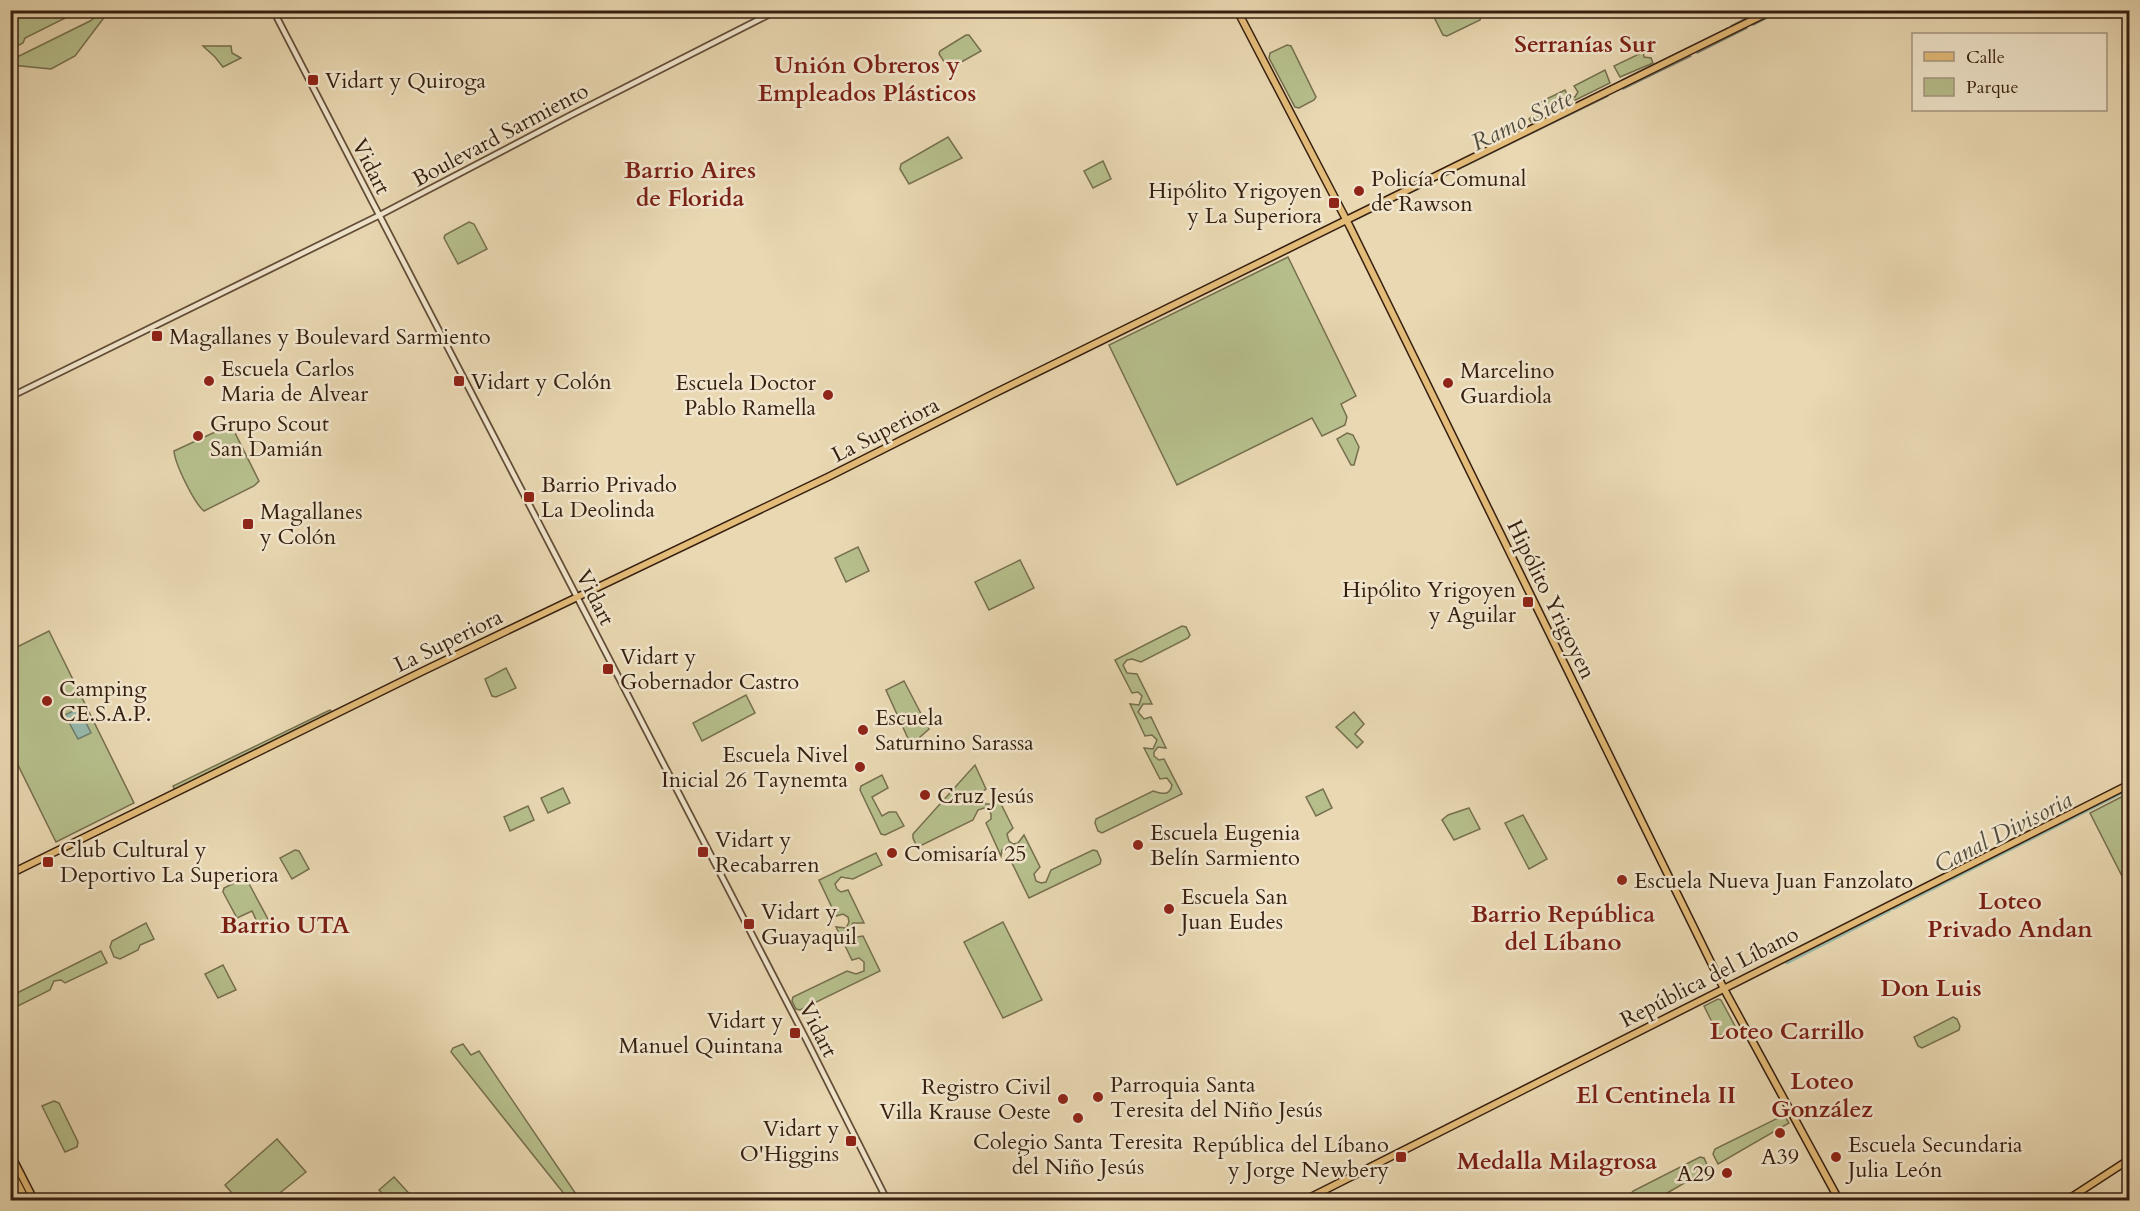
<svg xmlns="http://www.w3.org/2000/svg" width="2140" height="1211" font-family="Cardo,serif">
<style>
.green{fill:#b6bf8c;stroke:#766f4e;stroke-width:1.5}
.water{fill:#97baad;stroke:#707c6e;stroke-width:1.5}
.lines{fill:none;stroke-linecap:round;stroke-linejoin:round}
.stream{stroke:#707c6e;stroke-width:1.5}
.canal{stroke:#97baad;stroke-width:4.5}
.minor-casing{stroke:#634d38;stroke-width:8}
.major-casing{stroke:#361f10;stroke-width:9}
.minor{stroke:#f1e6cd;stroke-width:4.5}
.major{stroke:#e4bc79;stroke-width:6}
.poi-dot{fill:#8f2418;stroke:#f1e6cd;stroke-width:2}
.labels{text-anchor:middle;stroke-width:5;stroke-linejoin:round;paint-order:stroke}
.poi-label{font-size:22px;fill:#361f10;stroke:#f1e6cd;text-anchor:start}
.street-label{font-size:22px;fill:#361f10;stroke:#f1e6cd}
.neighbourhood-label{font-size:24px;font-weight:bold;fill:#7a1f14;stroke:#f1e6cd}
.water-label{font-size:24px;font-style:italic;fill:#534e3f;stroke:#f1e6cd}
</style>
<rect width="100%" height="100%" fill="#e9d8b2"/>
<filter id="stains"><feTurbulence type="fractalNoise" baseFrequency=".00333" numOctaves="4"/><feColorMatrix values="0 0 0 0 .2 0 0 0 0 .09 0 0 0 0 .02 0 0 0 .5 -.17"/></filter>
<radialGradient id="worn" r=".72"><stop offset=".6" stop-color="#630" stop-opacity="0"/><stop offset="1" stop-color="#630" stop-opacity=".3"/></radialGradient>
<g class="green">
<path d="M11 10H88V11L77 16 71 15 25 38 23 43 11 49Z"/>
<path d="M103 11H109L75 56 51 69 11 65V60L90 21Z"/>
<path d="M1431 11H1479L1481 16 1480 20 1447 36 1443 35Z"/>
<path d="M966 35H969L981 51 949 69 939 54 940 51Z"/>
<path d="M1287 45 1291 46 1316 97 1314 100 1299 108 1295 107 1269 58 1270 53Z"/>
<path d="M203 46H231L232 53 241 58 223 67 215 57Z"/>
<path d="M1643 52 1644 57 1651 58 1653 63 1620 77 1614 66Z"/>
<path d="M1605 70 1610 83 1531 122 1529 119 1537 112 1534 105 1565 90 1568 96 1575 97 1578 92 1574 86Z"/>
<path d="M948 137 962 158 909 184 900 169 901 164Z"/>
<path d="M1103 161 1111 179 1093 188 1084 171Z"/>
<path d="M469 222 474 224 487 249 458 264 444 238 445 235Z"/>
<path d="M1288 257 1356 396 1341 404 1347 417 1345 425 1322 436 1312 418 1177 485 1109 345Z"/>
<path d="M228 426 232 427 259 481 254 486 204 511C194 503 175 464 174 451Z"/>
<path d="M1347 433 1353 435 1359 447 1354 465H1351L1337 439Z"/>
<path d="M858 547 869 571 846 582 835 558Z"/>
<path d="M1020 560 1034 588 989 610 975 582Z"/>
<path d="M1182 626 1186 627 1190 635 1188 638 1141 662 1132 659 1127 660 1123 665 1127 673 1137 674 1152 704H1143L1138 712 1144 719 1151 717 1166 748 1158 747 1154 752V756L1159 760 1164 759 1182 794 1102 833 1098 831 1095 823 1096 819 1153 791C1162 794 1170 796 1172 785L1167 778 1160 779 1144 748 1153 749 1157 740 1152 735 1145 736 1130 704 1139 705 1142 696 1138 692 1132 693 1115 660Z"/>
<path d="M49 631 134 803 56 842 11 751V650Z"/>
<path d="M506 668 516 688 496 697 492 696 485 679Z"/>
<path d="M904 681 929 729 911 745 886 690Z"/>
<path d="M746 695 755 713 702 741 693 723Z"/>
<path d="M330 710 333 713 175 790 173 786Z"/>
<path d="M1354 712 1364 724 1355 734 1363 742 1357 748 1336 727Z"/>
<path d="M975 765 986 789 981 793V801L986 804H991L997 796 1013 828 1007 834 1009 841 1013 844 1018 843 1024 835 1040 867 1034 874 1036 881 1041 883 1046 882 1051 870 1093 850 1097 851 1101 860 1100 864 1029 898 1012 863 1017 857V852C1012 846 1008 847 1002 850L1001 856 986 823 991 819V814L988 809 984 808 978 810 973 820 920 846 916 845 913 838V834Z"/>
<path d="M882 775 888 788 872 797 882 816 889 812H896L904 826 885 835 881 834 860 790 861 786Z"/>
<path d="M563 788 570 803 548 813 541 798Z"/>
<path d="M1323 789 1332 808 1316 816 1306 797Z"/>
<path d="M2129 793 2130 882 2126 884 2090 813Z"/>
<path d="M528 806 534 820 510 831 504 817Z"/>
<path d="M1469 808 1480 829 1454 840 1442 820 1448 815Z"/>
<path d="M1523 815 1547 859 1529 869 1505 823Z"/>
<path d="M295 850 299 851 309 869 292 879 280 858Z"/>
<path d="M876 853 882 865 853 879 841 877 835 884 837 889 841 892 848 890 864 923H853L850 928 852 934 857 937 863 936 880 971 800 1010 796 1009 792 1001 793 997 847 971 856 974 864 971V962L859 958 852 960 836 927 846 928 849 922 848 917 843 914 836 916 819 880Z"/>
<path d="M244 878 247 880 269 921 259 926 252 911 237 918 223 892 224 888Z"/>
<path d="M1003 922 1042 1000 1003 1018 964 942Z"/>
<path d="M146 923 154 939 140 945 138 950 120 959 114 957 110 947 112 941Z"/>
<path d="M101 951 107 963 65 983 61 980 54 981 50 990 16 1007 11 1004V996Z"/>
<path d="M223 965 236 990 218 998 205 974Z"/>
<path d="M1718 999 1721 1000 1735 1026 1734 1029 1719 1036 1704 1006Z"/>
<path d="M1953 1017 1957 1019 1960 1026 1959 1030 1922 1048 1918 1046 1914 1037Z"/>
<path d="M463 1044 471 1055 479 1051 580 1200H569L451 1052 453 1048Z"/>
<path d="M54 1101 59 1103 78 1142 77 1147 65 1152 42 1106Z"/>
<path d="M1782 1116 1786 1118 1789 1123 1718 1164 1713 1154 1715 1149Z"/>
<path d="M277 1139 306 1172 271 1200H238L225 1185Z"/>
<path d="M1700 1157 1704 1158 1709 1169 1655 1200H1633L1630 1195 1633 1191Z"/>
<path d="M394 1177 415 1200H389L379 1190Z"/>
</g>
<path class="water" d="M79 708 91 733 78 739 65 715Z"/>
<g class="lines">
<g class="stream">
<path d="M1753 25 1783 10"/>
<path d="M1731 26 1762 10"/>
<path d="M1697 53 1747 28"/>
<path d="M1622 80 1728 28"/>
<path d="M1623 89 1691 56"/>
<path d="M1515 133 1611 86"/>
<path d="M1349 215 1512 135"/>
<path d="M1353 221 1608 96"/>
</g>
<g class="canal">
<path d="M1893 908 2130 788"/>
<path d="M1787 962 1889 910"/>
</g>
<g class="minor-casing">
<g id="minor">
<path d="M273 10 806 1039 887 1200"/>
<path d="M10 397 378 216 571 115 778 10"/>
</g>
</g>
<g class="major-casing">
<g id="major">
<path d="M1237 10 1350 227 1724 989 1839 1200"/>
<path d="M10 874 423 671 828 477 991 395 1773 10"/>
<path d="M10 1153 34 1200"/>
<path d="M10 1169 26 1200"/>
<path d="M1305 1200 2130 784"/>
<path d="M2067 1200 2130 1159"/>
</g>
</g>
<use href="#minor" class="minor"/>
<use href="#major" class="major"/>
</g>
<g class="poi-dot">
<rect x="307" y="74" width="12" height="12" rx="3"/>
<circle cx="1359" cy="191" r="6"/>
<rect x="1328" y="197" width="12" height="12" rx="3"/>
<rect x="151" y="330" width="12" height="12" rx="3"/>
<circle cx="209" cy="381" r="6"/>
<rect x="453" y="375" width="12" height="12" rx="3"/>
<circle cx="1448" cy="383" r="6"/>
<circle cx="828" cy="395" r="6"/>
<circle cx="198" cy="436" r="6"/>
<rect x="523" y="491" width="12" height="12" rx="3"/>
<rect x="242" y="518" width="12" height="12" rx="3"/>
<rect x="1522" y="596" width="12" height="12" rx="3"/>
<rect x="602" y="663" width="12" height="12" rx="3"/>
<circle cx="47" cy="701" r="6"/>
<circle cx="863" cy="730" r="6"/>
<circle cx="860" cy="767" r="6"/>
<circle cx="925" cy="795" r="6"/>
<circle cx="1138" cy="845" r="6"/>
<rect x="697" y="846" width="12" height="12" rx="3"/>
<circle cx="892" cy="853" r="6"/>
<rect x="42" y="856" width="12" height="12" rx="3"/>
<circle cx="1622" cy="880" r="6"/>
<circle cx="1169" cy="909" r="6"/>
<rect x="743" y="918" width="12" height="12" rx="3"/>
<rect x="789" y="1027" width="12" height="12" rx="3"/>
<circle cx="1098" cy="1097" r="6"/>
<circle cx="1063" cy="1099" r="6"/>
<circle cx="1078" cy="1118" r="6"/>
<circle cx="1780" cy="1133" r="6"/>
<rect x="845" y="1135" width="12" height="12" rx="3"/>
<rect x="1395" y="1151" width="12" height="12" rx="3"/>
<circle cx="1836" cy="1157" r="6"/>
<circle cx="1727" cy="1173" r="6"/>
</g>
<g class="labels">
<g class="poi-label">
<text x="325" y="88">Vidart y Quiroga</text>
<text x="1371" y="186">Policía Comunal<tspan x="1371" dy="25">de Rawson</tspan></text>
<text x="1322" y="198" text-anchor="end">Hipólito Yrigoyen<tspan x="1322" dy="25">y La Superiora</tspan></text>
<text x="169" y="344">Magallanes y Boulevard Sarmiento</text>
<text x="221" y="376">Escuela Carlos<tspan x="221" dy="25">Maria de Alvear</tspan></text>
<text x="1460" y="378">Marcelino<tspan x="1460" dy="25">Guardiola</tspan></text>
<text x="471" y="389">Vidart y Colón</text>
<text x="816" y="390" text-anchor="end">Escuela Doctor<tspan x="816" dy="25">Pablo Ramella</tspan></text>
<text x="210" y="431">Grupo Scout<tspan x="210" dy="25">San Damián</tspan></text>
<text x="541" y="492">Barrio Privado<tspan x="541" dy="25">La Deolinda</tspan></text>
<text x="260" y="519">Magallanes<tspan x="260" dy="25">y Colón</tspan></text>
<text x="1516" y="597" text-anchor="end">Hipólito Yrigoyen<tspan x="1516" dy="25">y Aguilar</tspan></text>
<text x="620" y="664">Vidart y<tspan x="620" dy="25">Gobernador Castro</tspan></text>
<text x="59" y="696">Camping<tspan x="59" dy="25">CE.S.A.P.</tspan></text>
<text x="875" y="725">Escuela<tspan x="875" dy="25">Saturnino Sarassa</tspan></text>
<text x="848" y="762" text-anchor="end">Escuela Nivel<tspan x="848" dy="25">Inicial 26 Taynemta</tspan></text>
<text x="937" y="803">Cruz Jesús</text>
<text x="1150" y="840">Escuela Eugenia<tspan x="1150" dy="25">Belín Sarmiento</tspan></text>
<text x="715" y="847">Vidart y<tspan x="715" dy="25">Recabarren</tspan></text>
<text x="60" y="857">Club Cultural y<tspan x="60" dy="25">Deportivo La Superiora</tspan></text>
<text x="904" y="861">Comisaría 25</text>
<text x="1634" y="888">Escuela Nueva Juan Fanzolato</text>
<text x="1181" y="904">Escuela San<tspan x="1181" dy="25">Juan Eudes</tspan></text>
<text x="761" y="919">Vidart y<tspan x="761" dy="25">Guayaquil</tspan></text>
<text x="783" y="1028" text-anchor="end">Vidart y<tspan x="783" dy="25">Manuel Quintana</tspan></text>
<text x="1110" y="1092">Parroquia Santa<tspan x="1110" dy="25">Teresita del Niño Jesús</tspan></text>
<text x="1051" y="1094" text-anchor="end">Registro Civil<tspan x="1051" dy="25">Villa Krause Oeste</tspan></text>
<text x="839" y="1136" text-anchor="end">Vidart y<tspan x="839" dy="25">O'Higgins</tspan></text>
<text x="1078" y="1149" text-anchor="middle">Colegio Santa Teresita<tspan x="1078" dy="25">del Niño Jesús</tspan></text>
<text x="1389" y="1152" text-anchor="end">República del Líbano<tspan x="1389" dy="25">y Jorge Newbery</tspan></text>
<text x="1848" y="1152">Escuela Secundaria<tspan x="1848" dy="25">Julia León</tspan></text>
<text x="1780" y="1164" text-anchor="middle">A39</text>
<text x="1715" y="1181" text-anchor="end">A29</text>
</g>
<g class="street-label">
<text transform="translate(500 134) rotate(-28)" y="8">Boulevard Sarmiento</text>
<text transform="translate(372 166) rotate(63)" y="8">Vidart</text>
<text transform="translate(885 429) rotate(-27)" y="8">La Superiora</text>
<text transform="translate(596 597) rotate(63)" y="8">Vidart</text>
<text transform="translate(1552 599) rotate(64)" y="8">Hipólito Yrigoyen</text>
<text transform="translate(448 640) rotate(-26)" y="8">La Superiora</text>
<text transform="translate(1709 976) rotate(-27)" y="8">República del Líbano</text>
<text transform="translate(819 1029) rotate(63)" y="8">Vidart</text>
</g>
<g class="neighbourhood-label">
<text x="1585" y="52">Serranías Sur</text>
<text x="867" y="73">Unión Obreros y<tspan x="867" dy="28">Empleados Plásticos</tspan></text>
<text x="690" y="178">Barrio Aires<tspan x="690" dy="28">de Florida</tspan></text>
<text x="2010" y="909">Loteo<tspan x="2010" dy="28">Privado Andan</tspan></text>
<text x="1563" y="922">Barrio República<tspan x="1563" dy="28">del Líbano</tspan></text>
<text x="285" y="933">Barrio UTA</text>
<text x="1931" y="996">Don Luis</text>
<text x="1787" y="1039">Loteo Carrillo</text>
<text x="1822" y="1089">Loteo<tspan x="1822" dy="28">González</tspan></text>
<text x="1656" y="1103">El Centinela II</text>
<text x="1557" y="1169">Medalla Milagrosa</text>
</g>
<g class="water-label">
<text transform="translate(1522 120) rotate(-26)" y="8">Ramo Siete</text>
<text transform="translate(2003 832) rotate(-27)" y="8">Canal Divisoria</text>
</g>
</g>
<rect width="2140" height="1211" fill="none" stroke="#e9d8b2" stroke-width="36"/>
<rect x="12" y="12" width="2116" height="1187" fill="none" stroke="#361f10" stroke-width="3"/>
<rect x="18" y="18" width="2104" height="1175" fill="none" stroke="#361f10" stroke-width="1.5"/>
<rect x="1912" y="33" width="195" height="78" fill="#f1e6cd" stroke="#a69681" stroke-width="1.5"/>
<rect x="1924" y="52" width="30" height="9" fill="#e4bc79" stroke="#a69681" stroke-width="1.5"/>
<text x="1966" y="63" font-size="18" fill="#361f10">Calle</text>
<rect x="1924" y="78" width="30" height="18" fill="#b6bf8c" stroke="#a69681" stroke-width="1.5"/>
<text x="1966" y="93" font-size="18" fill="#361f10">Parque</text>
<rect width="100%" height="100%" filter="url(#stains)"/>
<rect width="100%" height="100%" fill="url(#worn)"/>
</svg>
